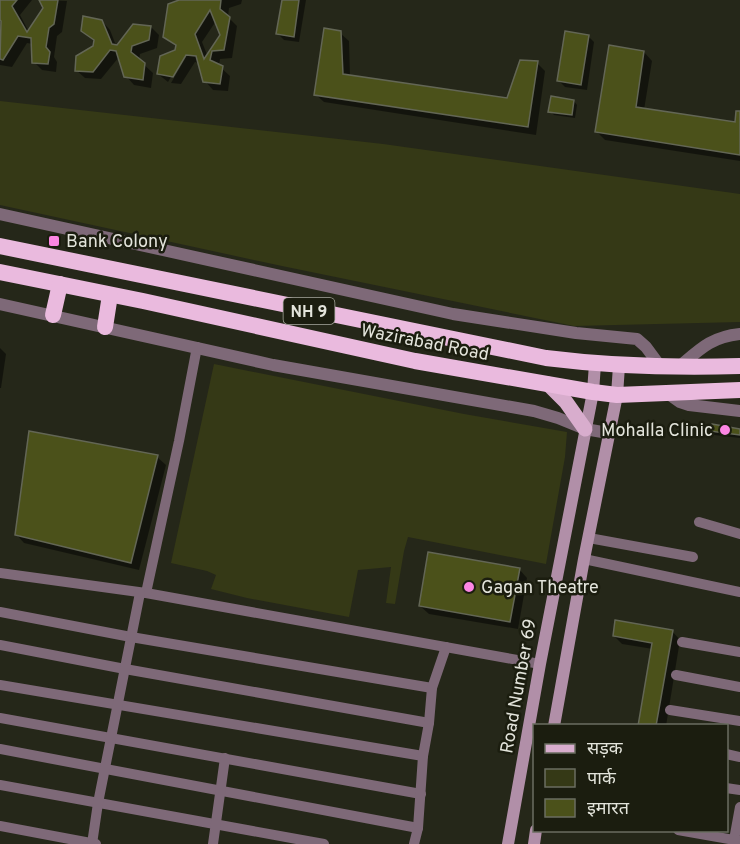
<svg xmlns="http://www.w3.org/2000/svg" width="740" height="844" font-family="Overpass,'Noto Sans Devanagari',sans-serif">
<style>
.green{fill:#353916}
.shadow{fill:#0007;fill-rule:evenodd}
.building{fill:#4b511a;stroke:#636655;stroke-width:1.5;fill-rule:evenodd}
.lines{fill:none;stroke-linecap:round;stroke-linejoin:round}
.minor{stroke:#7e6978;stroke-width:10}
.tertiary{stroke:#7e6978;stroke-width:12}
.secondary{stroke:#b18fa8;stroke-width:12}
.primary{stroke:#d8adcd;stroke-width:15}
.trunk{stroke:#eabade;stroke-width:16}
.poi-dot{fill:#fc86e3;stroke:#1b1d0f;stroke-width:2}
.labels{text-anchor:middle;stroke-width:5;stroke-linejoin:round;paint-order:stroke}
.shield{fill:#1b1d0f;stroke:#a7a89e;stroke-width:1.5}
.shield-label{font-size:16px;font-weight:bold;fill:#e3e4db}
.poi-label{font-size:18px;fill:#e3e4db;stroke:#1b1d0f;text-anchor:start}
.street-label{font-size:18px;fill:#e3e4db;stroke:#1b1d0f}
</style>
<rect width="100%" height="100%" fill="#252719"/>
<g class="green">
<path d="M0 101 383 144 740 194V322L574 326 282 266 0 205Z"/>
<path d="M214 364 464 414 567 432 565 457 546 564 408 537 404 551 395 604 386 603 391 567 358 570 349 617 247 598 211 589 216 575 207 571 171 563Z"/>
</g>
<g class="shadow">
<path d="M0 0H32L20 15 29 32 45 8 41 0 67 1 62 32 57 36 54 57 57 62 56 72 42 70 34 62 33 44 27 43 12 67 0 65V39L3 22 0 19Z"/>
<path d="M182 0H242L241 4 229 8 228 17 237 26 232 58 220 59 219 66 230 76 228 91 213 90 205 81 200 63 195 62 181 84 171 83 186 57H183L168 82 158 74 176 51 177 47 164 37ZM216 21 221 35 208 57 202 42Z"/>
<path d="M283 0H306L299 42 284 40 278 34Z"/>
<path d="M102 21 110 30 117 48 151 27 159 35 157 48 140 54 139 60 153 73 151 88 134 85 126 76 119 57 101 79 85 78 76 70 95 47 96 42 82 31Z"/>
<path d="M340 33 349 41 350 76 508 100 537 63 545 71 536 135 324 102 315 94Z"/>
<path d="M588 36 594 42 587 90 565 87 559 81Z"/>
<path d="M644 52 652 61 644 110 736 124 740 113V161L605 140 597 132Z"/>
<path d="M574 101 577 105 575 118 554 115 550 111Z"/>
<path d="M0 348 6 354 1 388H0Z"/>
<path d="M740 430V438L714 435 711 431Z"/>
<path d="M157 457 166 465 139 570 24 543 16 534Z"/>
<path d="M519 569 527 578 518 629 429 614 420 606Z"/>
<path d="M672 631 680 640 666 726H640L653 649 622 644 614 636Z"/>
</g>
<g class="building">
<path d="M0 0H17L12 6 27 32 43 8 39 0H58L54 24 49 28 46 47 50 52 48 64 32 63 31 38 18 36 3 60 0 59 1 21 0 20Z"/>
<path d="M179 0H221L220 9 230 17 224 50 212 51 210 60 223 66 220 84 203 82 196 56 186 55 173 77 157 74 160 56 175 50 176 45 163 37 168 4ZM210 10 220 35 204 59 195 34Z"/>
<path d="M282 0H299L294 37 276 34Z"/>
<path d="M83 16 102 20 112 44 117 45 133 24 151 26 149 40 132 46 131 52 145 63 143 80 124 77 116 51 110 50 93 72 75 71 76 56 93 46 94 40 81 31Z"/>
<path d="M324 28 341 31 343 74 507 98 520 60 538 61 528 127 314 95Z"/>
<path d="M565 31 589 35 581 85 557 81Z"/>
<path d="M609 45 644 51 636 107 735 122 736 111H740V155L595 132Z"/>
<path d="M551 96 574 100 572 115 548 112Z"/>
<path d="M712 424 740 429V435L709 431Z"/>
<path d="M29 431 158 455 131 563 15 535Z"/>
<path d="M428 552 520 568 510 622 419 606Z"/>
<path d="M615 620 673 630 656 726H638L652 643 613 636Z"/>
</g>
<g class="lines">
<g class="minor">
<path d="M699 522 740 534"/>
<path d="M589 538 693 557"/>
<path d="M584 559 740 592"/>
<path d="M0 573 146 593 540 664"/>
<path d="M146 593 179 441 197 347"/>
<path d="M0 612 131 637 432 688"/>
<path d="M682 642 740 652"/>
<path d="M0 645 125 669 429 723"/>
<path d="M676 675 740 687"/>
<path d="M0 685 423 756"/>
<path d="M670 710 740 721"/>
<path d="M0 718 421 794"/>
<path d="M0 749 418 828"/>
<path d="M726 754 740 757"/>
<path d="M0 785 324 844"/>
<path d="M726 788 740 790"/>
<path d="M0 826 96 844"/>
<path d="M678 830 740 841"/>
<path d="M734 840 740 807"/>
<path d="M92 844 98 803 140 593"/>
<path d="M213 844 225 758"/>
<path d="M414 844 418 828 423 756 429 723 432 688 446 647"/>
</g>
<g class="tertiary">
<path d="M0 214 453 314 576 333 637 339 646 347 660 366"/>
<path d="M0 304 273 365 534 411 558 418 585 429 608 433"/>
<path d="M679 367C700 349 711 337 740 334"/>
<path d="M666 392 680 402 689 405 740 411"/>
</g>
<g class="secondary">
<path d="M554 726 584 559 617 395 619 366"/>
<path d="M508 844 540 664 593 392 595 364"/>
<path d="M534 844 536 830"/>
</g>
<path class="primary" d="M548 384 566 402 585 429"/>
<g class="trunk">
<path d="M0 246 546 358C610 366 675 368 740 366"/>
<path d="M0 272 143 301 415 361 593 392 617 395 740 390"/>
<path d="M53 315 60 284"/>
<path d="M105 327 110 295"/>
</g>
</g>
<g class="poi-dot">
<rect x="48" y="235" width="12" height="12" rx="3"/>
<circle cx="725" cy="430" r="6"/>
<circle cx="469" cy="587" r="6"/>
</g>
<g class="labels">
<rect class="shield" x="283.5" y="298" width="51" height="26" rx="4.5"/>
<g class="shield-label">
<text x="309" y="317">NH 9</text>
</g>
<g class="poi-label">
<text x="66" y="247">Bank Colony</text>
<text x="713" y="436" text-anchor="end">Mohalla Clinic</text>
<text x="481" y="593">Gagan Theatre</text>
</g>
<g class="street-label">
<text transform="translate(425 342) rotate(11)" y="6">Wazirabad Road</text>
<text transform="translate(518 686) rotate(-80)" y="6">Road Number 69</text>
</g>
</g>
<rect x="533" y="724" width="195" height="108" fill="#1b1d0f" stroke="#6b6d61" stroke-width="1.5"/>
<rect x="545" y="744" width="30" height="9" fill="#d8adcd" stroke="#6b6d61" stroke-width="1.5"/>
<text x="587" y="754" font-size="18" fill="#e3e4db">सड़क</text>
<rect x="545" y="769" width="30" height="18" fill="#353916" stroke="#6b6d61" stroke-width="1.5"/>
<text x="587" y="784" font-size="18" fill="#e3e4db">पार्क</text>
<rect x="545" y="799" width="30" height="18" fill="#4b511a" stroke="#6b6d61" stroke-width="1.5"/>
<text x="587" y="814" font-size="18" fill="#e3e4db">इमारत</text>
</svg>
